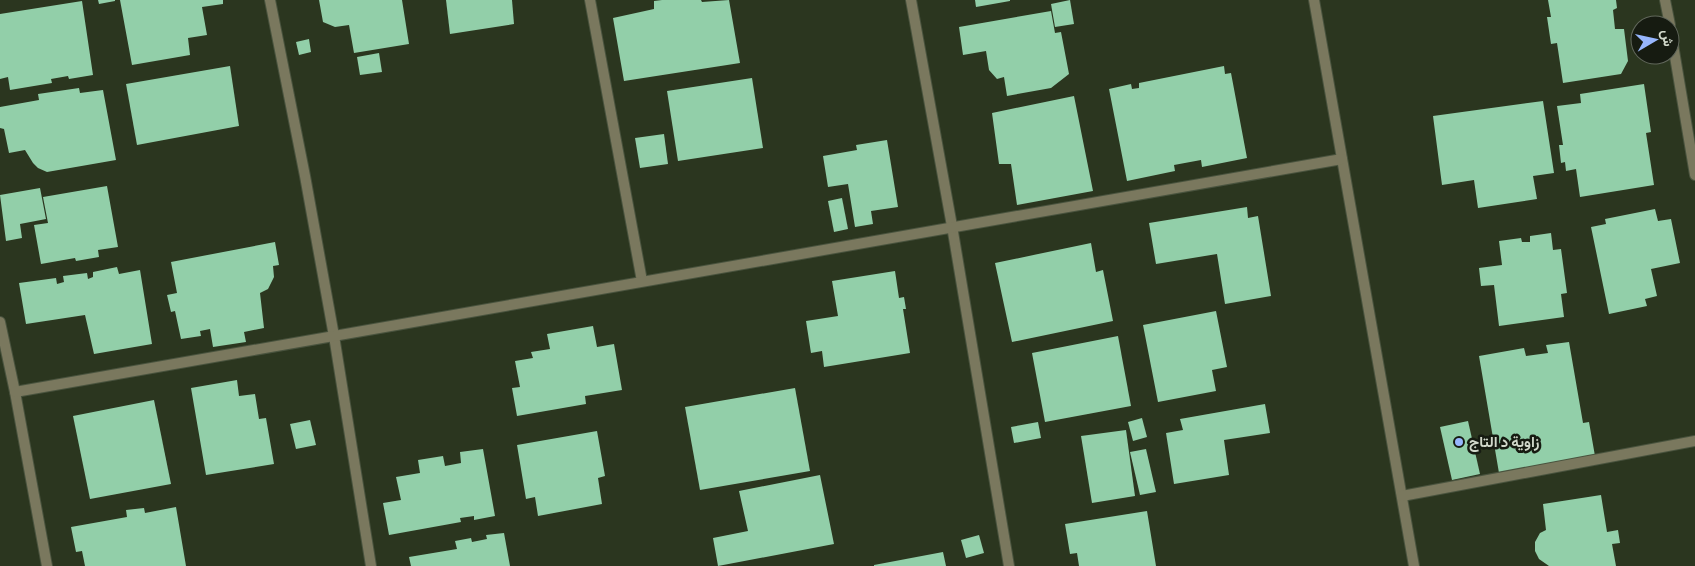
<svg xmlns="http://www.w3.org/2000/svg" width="1695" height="566" font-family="'Fira Sans Condensed',Vazirmatn,sans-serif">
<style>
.building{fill:#92cfa9}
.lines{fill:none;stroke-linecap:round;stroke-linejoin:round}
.street-casing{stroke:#49533e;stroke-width:12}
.street{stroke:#7a785e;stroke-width:10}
.poi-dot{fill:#97b6fd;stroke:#161b11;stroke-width:2}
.labels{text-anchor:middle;stroke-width:5;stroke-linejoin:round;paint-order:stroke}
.poi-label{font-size:15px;font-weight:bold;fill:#d1d8ca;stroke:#161b11;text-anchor:start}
</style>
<rect width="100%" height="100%" fill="#2b361f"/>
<g class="building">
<path d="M98 0H115V1L99 4Z"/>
<path d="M120 0H223V4L202 7 207 35 188 38 190 55 132 65Z"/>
<path d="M319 0H402L409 44 354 53 349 25 335 27 323 22Z"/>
<path d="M446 0H512L514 24 450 34Z"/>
<path d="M662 0H701L702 2 729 0 740 63 624 81 613 18 654 9V1Z"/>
<path d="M975 0H1010V1L976 7Z"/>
<path d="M1070 0 1074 24 1055 27 1051 4Z"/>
<path d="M1548 0H1616L1617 8 1613 10 1615 29H1624L1628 61 1621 74 1563 83 1557 43 1551 44 1547 17H1551Z"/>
<path d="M82 1 93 75 69 79 68 76 51 79 52 83 10 90 8 77 0 79V14Z"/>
<path d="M1051 11 1055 33 1061 32 1069 74 1051 88 1007 96 1004 77 997 79 989 70 986 51 963 55 959 27Z"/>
<path d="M309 39 311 52 299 55 296 42Z"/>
<path d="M379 53 382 72 360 75 357 57Z"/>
<path d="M230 66 239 126 137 145 126 84Z"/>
<path d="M1224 66 1225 74 1231 73 1247 158 1202 167 1201 160 1174 165 1175 171 1127 181 1109 89 1131 84 1132 89 1139 88V83Z"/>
<path d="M752 78 763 148 678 161 667 91Z"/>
<path d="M1644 84 1651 132 1646 133 1654 185 1580 197 1576 169 1566 171 1565 162 1561 163 1559 145H1563L1557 106 1581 103 1580 94Z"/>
<path d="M79 88 80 93 103 90 116 160 47 172 38 168 33 163 25 150 9 153 4 129 0 128V107L39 100 38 94Z"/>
<path d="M1074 96 1093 191 1017 205 1011 164H999L992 113Z"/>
<path d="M1543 101 1554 173 1533 176 1537 199 1478 208 1474 180 1442 185 1433 116Z"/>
<path d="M664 134 668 164 640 168 635 138Z"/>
<path d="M887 140 898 207 871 211 873 224 855 227 848 184 828 187 823 156 857 150 856 145Z"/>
<path d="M107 186 118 247 98 250 99 257 76 261 75 258 41 264 34 225 48 223 43 197Z"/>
<path d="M40 188 46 219 20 224 22 238 6 241 0 195Z"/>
<path d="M842 198 848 229 834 232 828 201Z"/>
<path d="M1247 207 1248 218 1258 216 1271 296 1225 304 1217 254 1156 264 1149 223Z"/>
<path d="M1655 209 1658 221 1671 219 1680 263 1651 269 1657 296 1645 299 1647 306 1609 314 1591 227 1606 224 1605 219Z"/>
<path d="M1551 233 1553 250 1561 249 1567 293 1561 294 1564 317 1499 326 1494 285 1481 286 1479 268 1502 265 1499 241 1521 238 1522 242H1530V236Z"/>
<path d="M275 242 279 265 273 266 274 277 268 289 260 293 264 328 244 332 246 342 213 347 210 329 200 331 201 336 181 339 175 311 171 312 167 295 177 293 171 262Z"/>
<path d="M1091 243 1096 272 1103 270 1113 321 1012 342 995 263Z"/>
<path d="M117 267 119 274 140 270 152 344 94 354 85 315 26 324 19 283 56 278 57 284 64 282 63 276 87 273 88 279 93 277V272Z"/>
<path d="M895 271 899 298 904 297 906 309H903L910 353 824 367 822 351 811 353 806 321 838 316 832 281Z"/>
<path d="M1216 311 1227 367 1212 370 1216 391 1158 402 1143 325Z"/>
<path d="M593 326 597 347 614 344 622 390 585 396 586 404 517 416 512 388 520 387 515 361 533 358 531 352 550 349 547 334Z"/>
<path d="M1118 336 1131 406 1045 422 1032 353Z"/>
<path d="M1569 342 1583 423 1589 422 1595 456 1499 473 1479 356 1524 348 1526 356 1548 353 1546 345Z"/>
<path d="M237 380 239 396 255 394 259 419 266 418 274 464 206 475 191 388Z"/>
<path d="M795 388 810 471 700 490 685 407Z"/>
<path d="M154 400 171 484 90 499 73 416Z"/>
<path d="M1265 404 1270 433 1224 440 1229 475 1174 484 1166 433 1183 430 1180 419Z"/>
<path d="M1142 418 1147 437 1133 441 1128 422Z"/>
<path d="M310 420 316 445 296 449 290 424Z"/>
<path d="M1468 421 1480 474 1452 480 1440 427Z"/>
<path d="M1038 422 1041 438 1014 443 1011 427Z"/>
<path d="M1126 430 1135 496 1092 503 1081 436Z"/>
<path d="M597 431 605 476 598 478 602 504 538 516 535 497 526 499 517 445Z"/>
<path d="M483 449 495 516 474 520V516L460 518 461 522 389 535 383 503 401 500 396 477 420 473 418 460 443 456 445 466 461 463 460 452Z"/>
<path d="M1146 449 1156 492 1140 495 1130 452Z"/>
<path d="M820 475 834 544 718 566 713 538 748 531 739 491Z"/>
<path d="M1601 495 1607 532 1618 530 1620 543 1612 544 1616 566H1549L1539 559 1535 551V542L1540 533 1546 530 1543 504Z"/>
<path d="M176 507 186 566H85L82 551 76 552 71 527 127 517 126 510 144 508 145 513Z"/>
<path d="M1147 511 1156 566H1079L1077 553 1070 554 1065 524Z"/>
<path d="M504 533 510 566H411L409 557 457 549 455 541 471 538 472 542 487 539 486 535Z"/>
<path d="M979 535 984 553 966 558 961 540Z"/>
<path d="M943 552 946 566H874V565Z"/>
</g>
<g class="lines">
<g class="street-casing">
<g id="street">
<path d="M270 0 305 176 334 336 371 566"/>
<path d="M590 0 642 281"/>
<path d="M911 0 952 226 1009 566"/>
<path d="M1314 0 1414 566"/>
<path d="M1665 0 1670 25"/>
<path d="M1670 27 1695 175"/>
<path d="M0 322 15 392 47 566"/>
<path d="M15 392 1342 159"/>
<path d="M1402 496 1695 441"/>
</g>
</g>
<use href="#street" class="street"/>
</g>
<circle class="poi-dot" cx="1459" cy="442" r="5"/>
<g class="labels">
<g class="poi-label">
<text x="1469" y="447">زاوية د التاج</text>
</g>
</g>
<g transform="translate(1655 40) rotate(81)"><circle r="24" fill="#161b11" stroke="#61675b"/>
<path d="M0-4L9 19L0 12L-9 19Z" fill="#97b6fd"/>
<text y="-8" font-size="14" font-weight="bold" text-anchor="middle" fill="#d1d8ca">ش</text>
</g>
</svg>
